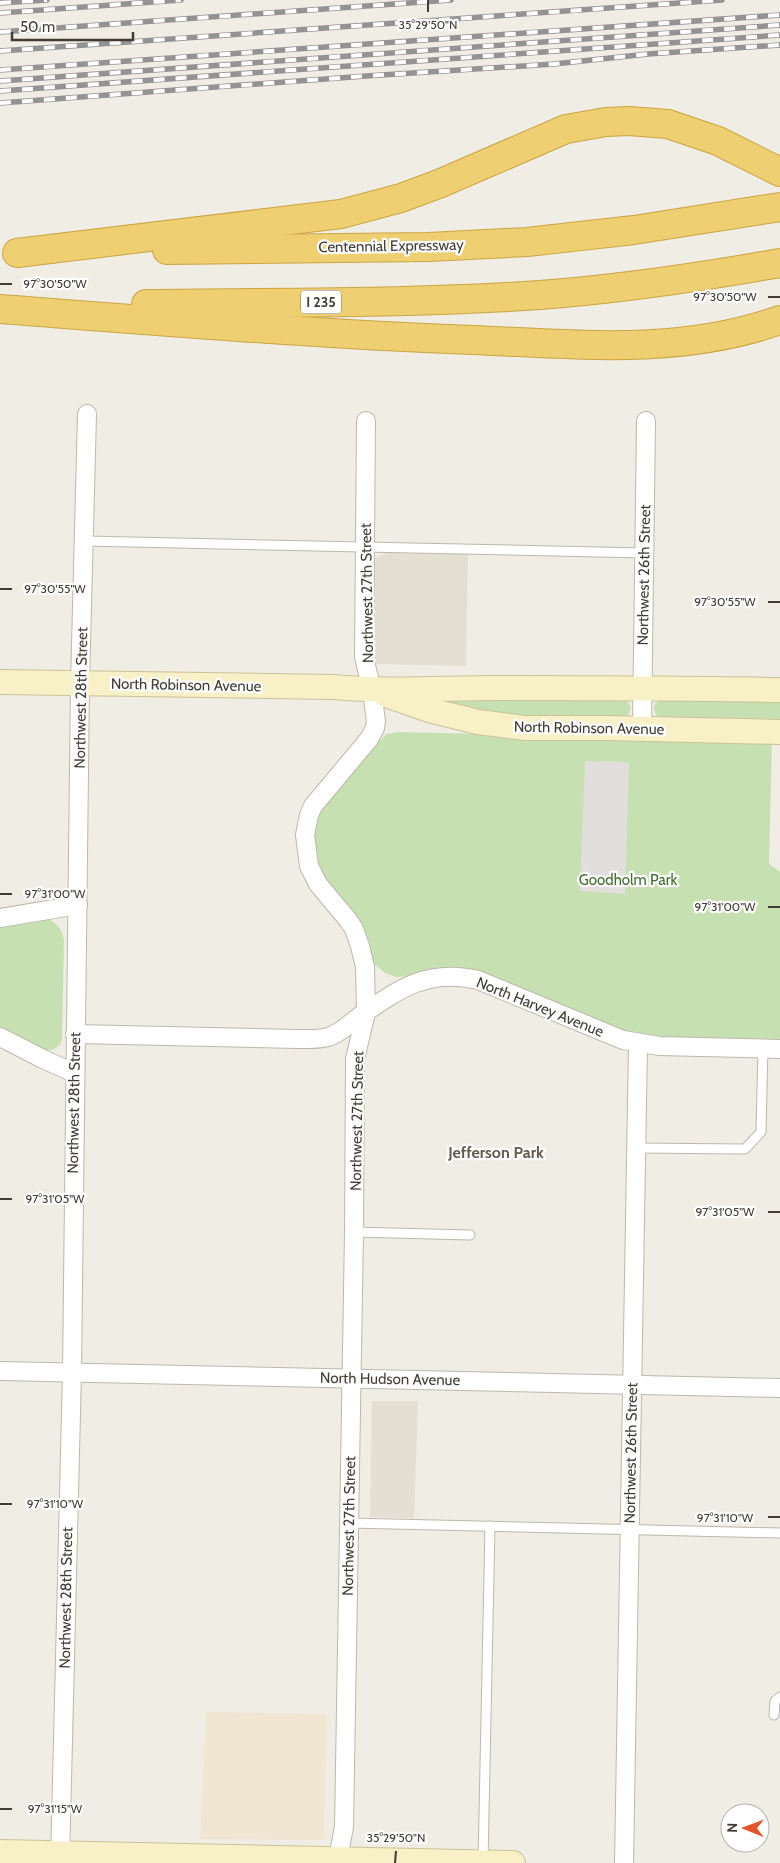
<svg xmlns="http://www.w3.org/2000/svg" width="780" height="1863" font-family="Cabin,sans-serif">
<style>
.residential{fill:#e3dfd3}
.commercial{fill:#f0e6d1}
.green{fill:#c7e0b1}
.parking{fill:#e1dfdc}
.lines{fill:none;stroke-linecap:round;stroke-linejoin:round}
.lane-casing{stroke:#bdb8ab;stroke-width:11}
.street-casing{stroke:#bdb8ab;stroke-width:20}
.secondary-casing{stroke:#cbc298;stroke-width:26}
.highway-casing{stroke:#cba543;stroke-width:30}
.lane{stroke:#fff;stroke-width:9}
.street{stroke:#fff;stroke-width:18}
.secondary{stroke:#f8f0c6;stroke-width:24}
.highway{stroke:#eecf71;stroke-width:28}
.rail-casing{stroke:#939393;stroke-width:5.5}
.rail{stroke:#fff;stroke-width:4;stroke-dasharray:11;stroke-linecap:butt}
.ticks{fill:none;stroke:#413d35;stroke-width:2}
.labels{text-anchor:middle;stroke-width:4.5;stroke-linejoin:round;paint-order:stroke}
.shield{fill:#fff;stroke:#7a7772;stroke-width:1}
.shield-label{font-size:14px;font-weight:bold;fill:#413d35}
.street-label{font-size:15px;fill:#413d35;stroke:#fff}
.park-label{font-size:15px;fill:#416c2f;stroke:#fff}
.neighbourhood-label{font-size:16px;font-weight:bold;fill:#635c4d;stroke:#fff}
.ticks-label{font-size:12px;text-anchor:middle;fill:#413d35;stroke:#fff;stroke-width:4.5;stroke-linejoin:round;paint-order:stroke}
</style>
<rect width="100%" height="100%" fill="#f0ede4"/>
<g class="residential">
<path d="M386 553 468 554 466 666 376 664 372 652 373 559Z"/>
<path d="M372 1401H418L414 1518 370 1517Z"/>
</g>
<path class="commercial" d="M206 1712 327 1714 324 1840 200 1839Z"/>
<g class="green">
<path d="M431 695 627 700 631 708 628 715 625 718 497 715 433 700Z"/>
<path d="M662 698 780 700V723L659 720 654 710V705Z"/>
<path d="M398 732 772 740 769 864 780 872V1039L645 1037 623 1031 473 969 443 968 414 976 396 977 385 973 374 964 343 905 316 867 312 846 317 814 365 753 387 734Z"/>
<path d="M42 918C55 920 62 928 64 940L62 1039C59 1048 54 1050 45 1051L0 1031V925Z"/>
</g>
<path class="parking" d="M585 761 629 762 625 894 580 891Z"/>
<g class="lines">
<g class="lane-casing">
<g id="lane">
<path d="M85 541 644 553"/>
<path d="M636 1148 745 1149 761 1132 763 1048"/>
<path d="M354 1232 470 1235"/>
<path d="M349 1523 780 1533"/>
<path d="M774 1715 775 1701 780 1697"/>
<path d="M483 1862 490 1526"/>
</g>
</g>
<g class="street-casing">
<g id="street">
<path d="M642 729 646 421"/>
<path d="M0 918 78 905"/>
<path d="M75 1034 297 1039C307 1039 318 1040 328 1037 339 1034 351 1023 360 1016 399 989 428 968 478 980L623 1040 659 1046 780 1049"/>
<path d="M0 1037 43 1059 74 1073"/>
<path d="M0 1371 780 1388"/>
<path d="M60 1863 72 1372 80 684 87 414"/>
<path d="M337 1863 344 1827 354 1232 355 1059 366 1013 365 967 360 946 354 929 348 920 318 884 309 866 305 835 309 815 313 806 369 739 375 728 376 721 372 691 364 657 366 421"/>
<path d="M624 1863 638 1044"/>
</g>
</g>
<g class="secondary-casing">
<g id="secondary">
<path d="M0 682 333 687C387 692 442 688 496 688 591 688 685 688 780 690"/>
<path d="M386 695 429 710 478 722 525 728H608L780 732"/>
<path d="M0 1852 513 1863"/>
</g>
</g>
<g class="highway-casing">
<g id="highway">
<path d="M167 250 428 247 527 242 634 230 780 207"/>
<path d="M17 253 341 214 401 198 441 183 566 129 606 122 629 121 668 124 718 141 780 172"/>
<path d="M146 304C277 302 409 304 540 295 620 289 701 277 780 263"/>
<path d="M0 309C157 321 314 334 472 340 577 344 678 356 780 320"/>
</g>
</g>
<use href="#lane" class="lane"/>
<use href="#street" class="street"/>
<use href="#secondary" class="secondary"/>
<use href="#highway" class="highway"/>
<g class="rail-casing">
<g id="rail">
<path d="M0 3 47 0"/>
<path d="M0 13 181 0"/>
<path d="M0 32 451 0"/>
<path d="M0 51 722 0"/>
<path d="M0 70 780 15"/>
<path d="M0 81 780 25"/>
<path d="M0 91 780 35"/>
<path d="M0 103 366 76 554 64 648 54 780 45"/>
</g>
</g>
<use href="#rail" class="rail"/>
</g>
<path class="ticks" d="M428 12V0M0 284H12M768 297H780M0 589H12M768 602H780M0 894H12M768 907H780M0 1199H12M768 1212H780M0 1504H12M768 1517H780M0 1809H12M395 1863 396 1851"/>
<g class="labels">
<rect class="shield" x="301" y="290.5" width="40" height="23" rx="4"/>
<g class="shield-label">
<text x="321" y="307">I 235</text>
</g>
<g class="street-label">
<text transform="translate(391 246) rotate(-1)" y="5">Centennial Expressway</text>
<text transform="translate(644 575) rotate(-89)" y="5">Northwest 26th Street</text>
<text transform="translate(367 593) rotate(-91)" y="5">Northwest 27th Street</text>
<text transform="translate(186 685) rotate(1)" y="5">North Robinson Avenue</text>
<text transform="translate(81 698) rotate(-89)" y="5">Northwest 28th Street</text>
<text transform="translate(589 728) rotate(1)" y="5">North Robinson Avenue</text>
<text transform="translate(540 1007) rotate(22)" y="5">North Harvey Avenue</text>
<text transform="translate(74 1103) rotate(-89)" y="5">Northwest 28th Street</text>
<text transform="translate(357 1121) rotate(-89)" y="5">Northwest 27th Street</text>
<text transform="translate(390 1379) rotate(1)" y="5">North Hudson Avenue</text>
<text transform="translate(631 1453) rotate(-89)" y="5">Northwest 26th Street</text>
<text transform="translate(349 1526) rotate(-89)" y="5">Northwest 27th Street</text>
<text transform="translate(66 1598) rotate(-89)" y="5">Northwest 28th Street</text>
</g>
<g class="park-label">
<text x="628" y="885">Goodholm Park</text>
</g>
<g class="neighbourhood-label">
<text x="496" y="1158">Jefferson Park</text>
</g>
</g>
<g class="ticks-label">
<text x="428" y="29">35°29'50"N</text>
<text x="55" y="288">97°30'50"W</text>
<text x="725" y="301">97°30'50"W</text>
<text x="55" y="593">97°30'55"W</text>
<text x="725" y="606">97°30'55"W</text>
<text x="55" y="898">97°31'00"W</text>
<text x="725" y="911">97°31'00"W</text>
<text x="55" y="1203">97°31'05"W</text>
<text x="725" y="1216">97°31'05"W</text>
<text x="55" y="1508">97°31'10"W</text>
<text x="725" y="1522">97°31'10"W</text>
<text x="55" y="1813">97°31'15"W</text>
<text x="396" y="1842">35°29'50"N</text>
</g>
<g transform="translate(745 1828) rotate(271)"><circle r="24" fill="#ffffff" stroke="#b3b1ae"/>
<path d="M0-4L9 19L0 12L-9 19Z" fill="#e25429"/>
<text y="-8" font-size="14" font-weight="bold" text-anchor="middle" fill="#413d35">N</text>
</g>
<path d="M12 32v8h121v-8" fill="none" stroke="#413d35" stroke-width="2.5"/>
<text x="20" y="32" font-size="15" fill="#413d35" stroke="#ffffff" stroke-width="4" paint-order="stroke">50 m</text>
</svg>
